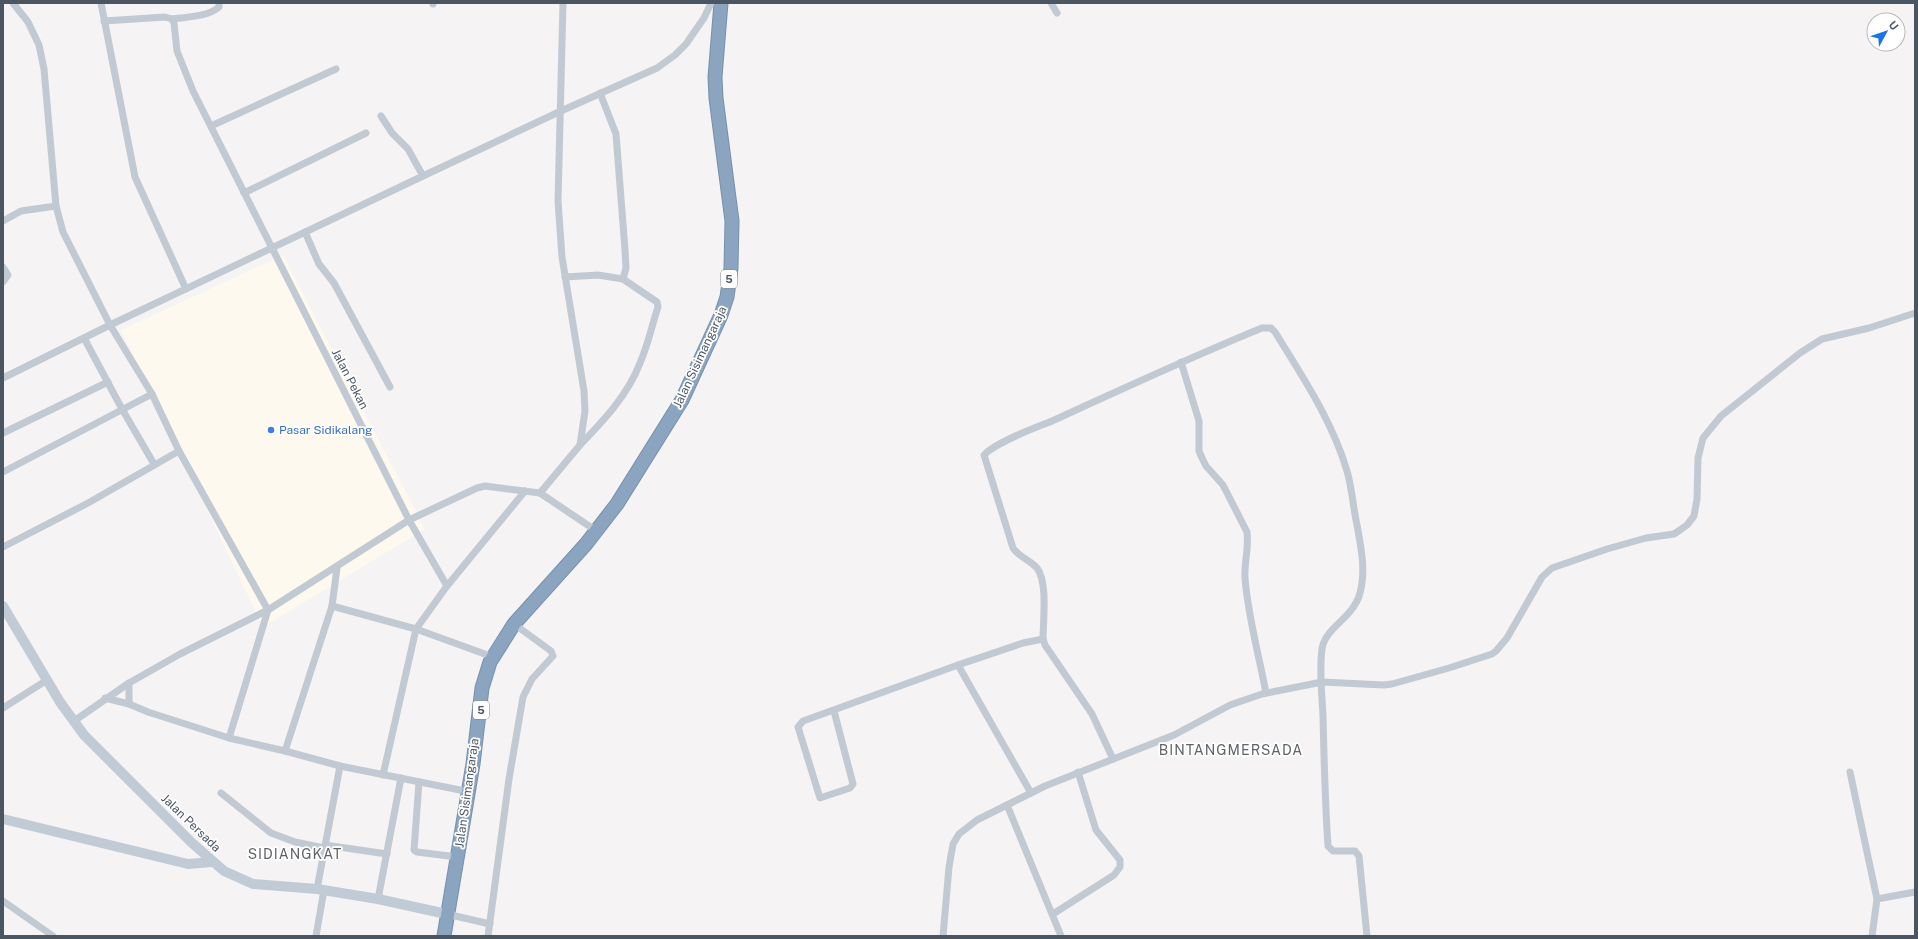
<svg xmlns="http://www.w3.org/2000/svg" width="1918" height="939" font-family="'Public Sans',sans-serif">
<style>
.commercial{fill:#fdf9ef}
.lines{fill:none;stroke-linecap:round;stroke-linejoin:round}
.highway-casing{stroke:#7690ad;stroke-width:15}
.street{stroke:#c1cad2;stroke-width:7}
.secondary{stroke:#c1cbd6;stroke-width:10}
.highway{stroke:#8ba5c1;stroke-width:13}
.shop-dot{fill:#3f7fe0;stroke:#fff;stroke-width:1.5}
.labels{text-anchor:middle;stroke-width:3.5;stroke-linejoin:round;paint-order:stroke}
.shield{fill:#fff;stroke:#808990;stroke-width:1}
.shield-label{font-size:11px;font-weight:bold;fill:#4a5661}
.street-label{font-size:12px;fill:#4a5661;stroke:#fff}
.shop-label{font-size:12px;fill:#366cbe;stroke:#fff;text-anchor:start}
.quarter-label{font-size:14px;letter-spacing:1px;fill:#5f6368;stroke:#fff}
</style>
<rect width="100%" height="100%" fill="#f5f3f3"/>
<path class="commercial" d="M283 255 425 529 263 627 121 330Z"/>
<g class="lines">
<g class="highway-casing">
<path id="highway" d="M444 936 473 764 482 688 490 662 514 624 586 544 617 504 682 400 721 315 727 297 731 268 732 221 716 98 715 77 721 3"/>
</g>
<g class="street">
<path d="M13 3 28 22 39 45 44 69 56 206 63 232 110 325 152 394 179 451 268 610 229 738"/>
<path d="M101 3 135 177 186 289"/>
<path d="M433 3V4"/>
<path d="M1051 3 1057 13"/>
<path d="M172 19C186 17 208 17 219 7V3"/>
<path d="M104 21 165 17 172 19 174 23 177 51 193 91 409 520 447 586"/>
<path d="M600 93 616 134 625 250 626 268 623 279"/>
<path d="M381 116 392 133 408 149 423 176"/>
<path d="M211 126 336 69"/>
<path d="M244 193 366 133"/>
<path d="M3 221 21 211 56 206"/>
<path d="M305 232 319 264 334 283 390 387"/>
<path d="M3 267 8 275 3 282"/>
<path d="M565 277 598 275 623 279 657 302 658 307C652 325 648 345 640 363 628 395 603 421 580 445"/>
<path d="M84 338 122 409 154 464"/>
<path d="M1181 362 1199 421V451L1202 458 1206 466 1223 485 1247 532C1249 548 1244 563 1245 578 1248 617 1259 655 1266 693"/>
<path d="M3 378 110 325 423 176 561 111 657 68 675 55 686 44 704 18 711 3"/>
<path d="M3 433 108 382"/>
<path d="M3 472 152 394"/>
<path d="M540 493 580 445 585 411 584 391 562 257 558 201 563 3"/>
<path d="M3 547 88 503 179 451"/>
<path d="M332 606 416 629 493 657"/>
<path d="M958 665 1031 793"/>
<path d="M105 698 129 704 148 712 229 738 285 751 340 766 470 792"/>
<path d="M129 704V683"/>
<path d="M3 708 47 680"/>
<path d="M834 711 853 784 850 788 820 798 798 727 803 721 958 665 1023 643 1043 639"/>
<path d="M74 721 129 683 180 654 268 610 409 520 477 488 485 486 540 493 598 532"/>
<path d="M285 751 332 606 337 568"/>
<path d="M1113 759 1092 714 1045 645 1043 639C1043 621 1048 582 1037 568 1030 560 1019 557 1013 548L984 455C996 442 1035 428 1052 421 1122 389 1191 357 1262 328H1271L1275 332C1302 376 1332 420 1347 471 1352 488 1353 507 1357 525 1361 547 1366 571 1360 593 1353 619 1325 627 1322 649 1319 671 1322 694 1323 716 1324 759 1325 803 1328 846L1333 851H1355L1359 856 1367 936"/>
<path d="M1850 772 1877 899"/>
<path d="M383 775 416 629 447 586 525 491"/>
<path d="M419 782 414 850 417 852 457 857"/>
<path d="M221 793 271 833 295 842 324 848"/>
<path d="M1007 805 1061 936"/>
<path d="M325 845 387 854"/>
<path d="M317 889 340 766"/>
<path d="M378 899 401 778"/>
<path d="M3 901 53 936"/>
<path d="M1053 914 1114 875 1120 867V860L1096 830 1078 772"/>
<path d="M451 915 490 924"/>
<path d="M316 936 324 890"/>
<path d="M488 936 509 779 523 697 532 679 553 656 551 651 514 624"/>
<path d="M943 936 949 867 953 844 959 834 977 820 1045 786 1174 735 1230 705 1262 694 1322 682 1384 685 1392 684 1449 668 1492 654 1496 651 1507 638 1542 577 1552 568 1607 549 1646 538 1674 534 1680 530 1687 525 1694 516 1697 499 1698 458 1703 438 1721 416 1800 353 1822 339 1869 328 1915 313"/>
<path d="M1872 936 1877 899 1915 892"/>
</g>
<g class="secondary">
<path d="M3 606 60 702 84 735 191 842 224 871 253 884 317 889 378 899 451 915"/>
<path d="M3 819 188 864 212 862"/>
</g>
<use href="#highway" class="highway"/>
</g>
<circle class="shop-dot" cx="271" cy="430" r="4"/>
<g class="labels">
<g class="shield">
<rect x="721" y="270" width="16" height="18" rx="3"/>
<rect x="473" y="701" width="16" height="18" rx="3"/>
</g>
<g class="shield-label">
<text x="729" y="283">5</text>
<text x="481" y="714">5</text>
</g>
<g class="street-label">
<text transform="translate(700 357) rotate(-65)" y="4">Jalan Sisimangaraja</text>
<text transform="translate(350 379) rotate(63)" y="4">Jalan Pekan</text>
<text transform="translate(467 793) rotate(-82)" y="4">Jalan Sisimangaraja</text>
<text transform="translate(191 823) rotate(44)" y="4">Jalan Persada</text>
</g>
<g class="shop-label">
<text x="279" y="434">Pasar Sidikalang</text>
</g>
<g class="quarter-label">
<text x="1231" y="755">BINTANGMERSADA</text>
<text x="295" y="859">SIDIANGKAT</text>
</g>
</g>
<rect width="1918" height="939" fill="none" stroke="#4a5661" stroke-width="8"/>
<g transform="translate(1886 32) rotate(50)"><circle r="19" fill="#ffffff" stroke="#b7bbc0"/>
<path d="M0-3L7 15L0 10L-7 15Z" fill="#1a73e8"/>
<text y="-6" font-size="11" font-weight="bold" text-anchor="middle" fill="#4a5661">U</text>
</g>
</svg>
